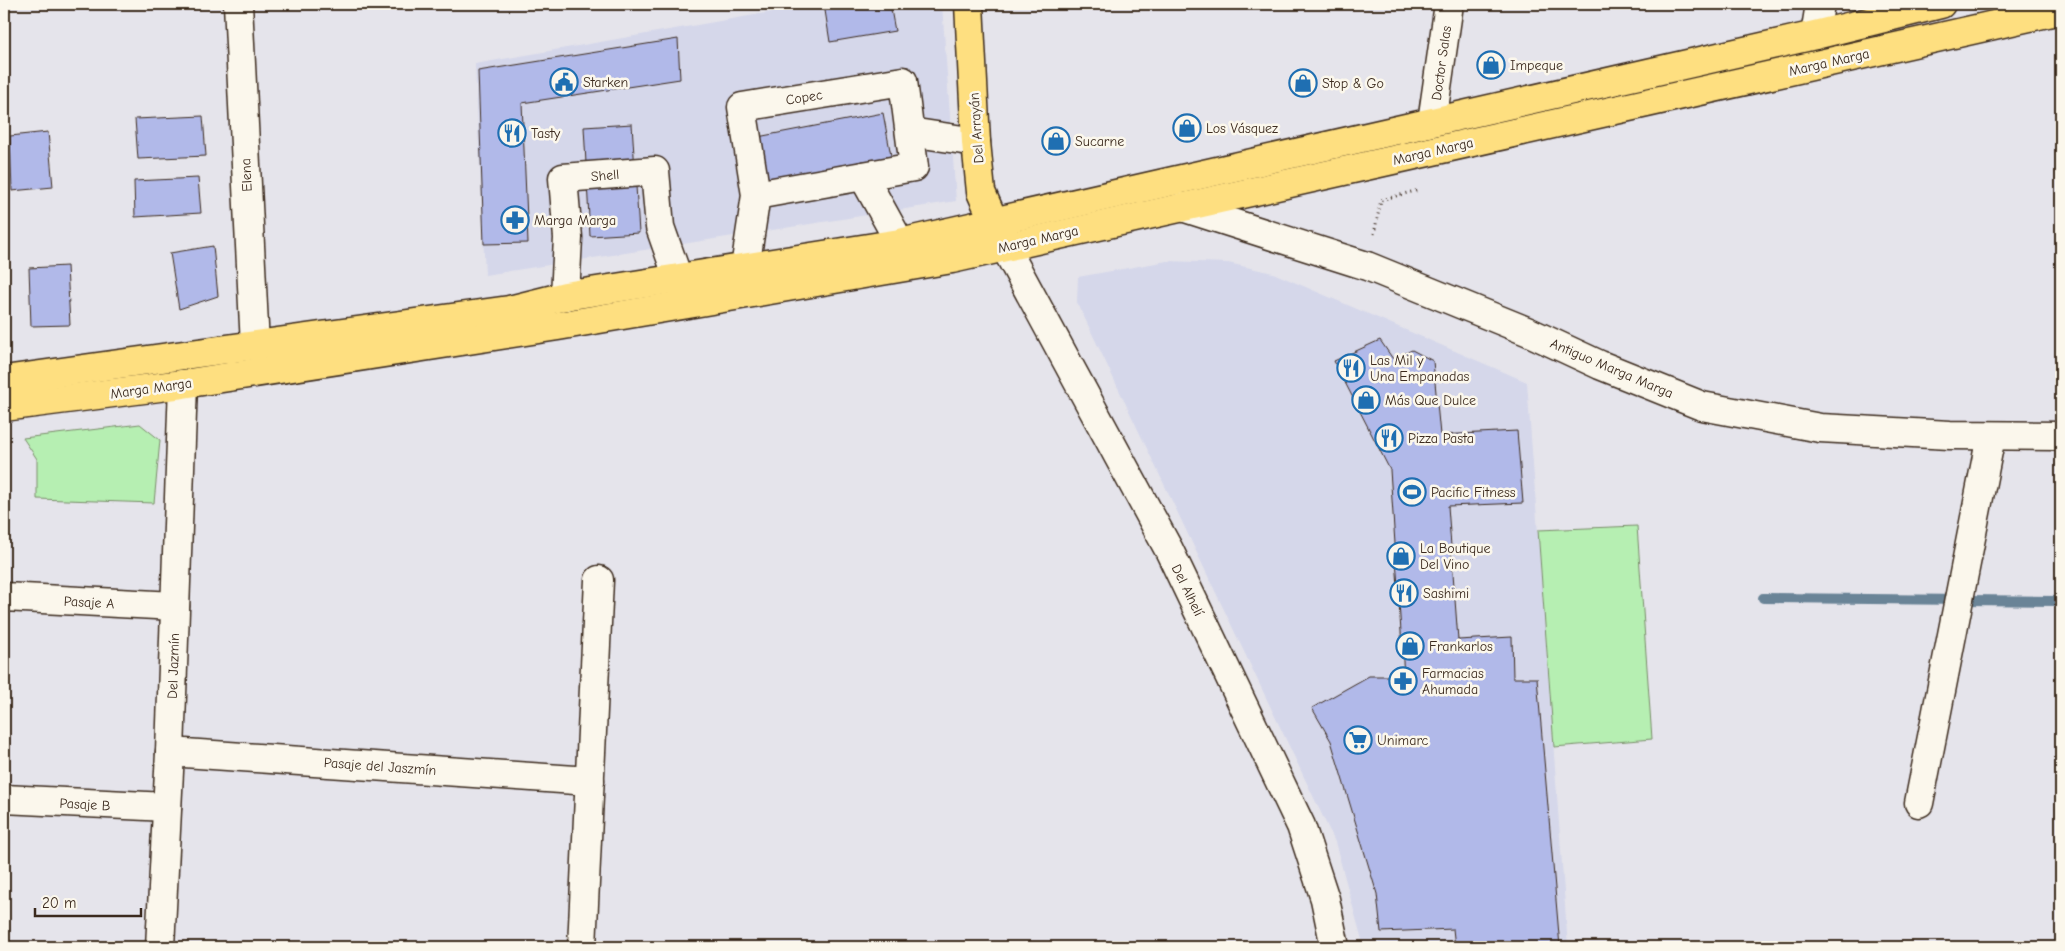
<svg xmlns="http://www.w3.org/2000/svg" width="2065" height="951" font-family="'Comic Neue',sans-serif">
<style>
.built{fill:#d5d7ea}
.green{fill:#b6efb2;stroke:#788c68}
.lines{fill:none;stroke-linecap:round;stroke-linejoin:round}
.stream{stroke:#6a8497;stroke-width:10}
.building{fill:#b1b9e9;stroke:#3b2a1e}
.minor-casing{stroke:#3b2a1e;stroke-width:31}
.major-casing{stroke:#3b2a1e;stroke-width:31}
.path{stroke:#3b2a1e;stroke-width:3;stroke-dasharray:1 4;stroke-linecap:butt}
.minor{stroke:#fbf7ec;stroke-width:28}
.major{stroke:#fedf80;stroke-width:28}
.labels{text-anchor:middle;stroke-width:5;stroke-linejoin:round;paint-order:stroke}
.street-label{font-size:14px;fill:#3b2a1e;stroke:#fbf7ec}
.poi-label{font-size:14px;fill:#3b2a1e;stroke:#fbf7ec;text-anchor:start}
</style>
<rect width="100%" height="100%" fill="#e5e4eb"/>
<filter id="ink" filterUnits="userSpaceOnUse"><feTurbulence type="fractalNoise" baseFrequency=".02" numOctaves="2"/><feDisplacementMap in="SourceGraphic" scale="10" xChannelSelector="R" yChannelSelector="G"/><feConvolveMatrix kernelMatrix="1 2 1 2 8 2 1 2 1" color-interpolation-filters="sRGB"/></filter>
<g filter="url(#ink)">
<g class="built">
<path d="M789 4H942L956 201 485 275 475 64 789 9Z"/>
<path d="M1167 261 1228 263 1273 273 1527 382 1568 947H1364L1335 842 1077 302 1078 277Z"/>
</g>
<g class="green">
<path d="M140 424 160 440 154 503 37 499V459L23 438Z"/>
<path d="M1637 526 1652 739 1554 747 1538 530Z"/>
</g>
<g class="lines">
<path class="stream" d="M1763 598 2061 601"/>
</g>
<g class="building">
<path d="M824 4H890L895 31 830 42Z"/>
<path d="M678 39 680 79 522 103 528 243 484 244 478 71Z"/>
<path d="M883 113 892 161 751 188 742 140Z"/>
<path d="M203 116 206 156 138 159 135 119Z"/>
<path d="M632 124 639 233 590 236 584 127Z"/>
<path d="M48 132 53 187 12 191 10 136Z"/>
<path d="M198 178 201 213 135 217 134 181Z"/>
<path d="M213 246 218 296 179 309 170 253Z"/>
<path d="M67 266 70 325 31 326 29 268Z"/>
<path d="M4 268H7L8 309H4Z"/>
<path d="M1380 340 1393 359 1412 350 1433 361 1440 435 1517 431 1523 503 1448 506 1458 640 1512 637 1513 678H1537L1560 947H1455L1453 929 1381 932 1377 894 1331 741 1312 708 1369 676H1404L1390 470 1334 361Z"/>
</g>
<g class="lines">
<g class="minor-casing">
<g id="minor">
<path d="M238 4 255 346"/>
<path d="M1815 35 1820 4"/>
<path d="M1432 122 1449 4"/>
<path d="M910 132 976 142"/>
<path d="M863 176 900 243"/>
<path d="M1182 207 1367 266 1529 332 1600 365 1702 406 1820 428 1950 435 2061 436"/>
<path d="M1005 247 1169 550 1301 826 1325 899 1335 947"/>
<path d="M745 268 756 195 914 167 903 81 742 107 756 195"/>
<path d="M565 296 568 238 563 178 655 171 660 227 678 278"/>
<path d="M4 597 175 606"/>
<path d="M170 752 590 781"/>
<path d="M4 799 167 807"/>
<path d="M1919 803 1991 436"/>
<path d="M160 947 170 752 183 384"/>
<path d="M582 947 599 580"/>
</g>
</g>
<g class="major-casing">
<g id="major">
<path d="M969 4 976 142 981 192 1001 238"/>
<path d="M4 380 509 310 565 296 900 243 1815 35 1941 4"/>
<path d="M4 407 183 384 558 326 952 259 2061 10"/>
</g>
</g>
<path class="path" d="M1374 234 1381 200 1419 190"/>
<use href="#minor" class="minor"/>
<use href="#major" class="major"/>
</g>
</g>
<defs>
<g id="shop-ring" transform="scale(1.4375)"><circle r="9.5" fill="#fbf7ec" stroke="#1f6fb2" stroke-width="1.5"/><path d="M-5-2.5h2.3a2.7 3.5 0 0 1 5.4 0H5L5.5 6h-11ZM-1.5-2.5h3a1.5 2.3 0 0 0-3 0Z" fill="#1f6fb2"/></g>
<g id="civic-ring" transform="scale(1.4375)"><circle r="9.5" fill="#fbf7ec" stroke="#1f6fb2" stroke-width="1.5"/><path d="M-.6-6.5H3V-4.5H.6V-3L4-1V1h2V6H-6V1h2V-1L-.6-3ZM-1.2 2.5V6h2.4V2.5Z" fill="#1f6fb2"/></g>
<g id="restaurant-ring" transform="scale(1.4375)"><circle r="9.5" fill="#fbf7ec" stroke="#1f6fb2" stroke-width="1.5"/><path d="M-5-6h1v4h1v-4h1v4h1v-4h1v5L-1.5 .5V6h-2V.5L-5-1ZM5-6V6H3V1.5H1.5Q1.5-4 5-6Z" fill="#1f6fb2"/></g>
<g id="pharmacy-ring" transform="scale(1.4375)"><circle r="9.5" fill="#fbf7ec" stroke="#1f6fb2" stroke-width="1.5"/><path d="M-2-6h4v4h4v4h-4v4h-4v-4h-4v-4h4Z" fill="#1f6fb2"/></g>
<g id="stadium-ring" transform="scale(1.4375)"><circle r="9.5" fill="#fbf7ec" stroke="#1f6fb2" stroke-width="1.5"/><path d="M0-5a6.5 5 0 1 0 0 10a6.5 5 0 1 0 0-10ZM-3.5-1.8h7v3.6h-7Z" fill="#1f6fb2"/></g>
<g id="supermarket-ring" transform="scale(1.4375)"><circle r="9.5" fill="#fbf7ec" stroke="#1f6fb2" stroke-width="1.5"/><path d="M-6-5.5h2.5l.6 2H6L4.5 2H-2.5L-4.4-4H-6ZM-1.5 3.2a1.3 1.3 0 1 0 .1 0ZM3 3.2a1.3 1.3 0 1 0 .1 0Z" fill="#1f6fb2"/></g>
</defs>
<g fill-rule="evenodd">
<use href="#shop-ring" x="1491" y="65"/>
<use href="#civic-ring" x="564" y="82"/>
<use href="#shop-ring" x="1303" y="83"/>
<use href="#shop-ring" x="1187" y="128"/>
<use href="#restaurant-ring" x="512" y="133"/>
<use href="#shop-ring" x="1056" y="141"/>
<use href="#pharmacy-ring" x="515" y="220"/>
<use href="#restaurant-ring" x="1351" y="368"/>
<use href="#shop-ring" x="1366" y="400"/>
<use href="#restaurant-ring" x="1389" y="438"/>
<use href="#stadium-ring" x="1412" y="492"/>
<use href="#shop-ring" x="1401" y="556"/>
<use href="#restaurant-ring" x="1404" y="593"/>
<use href="#shop-ring" x="1410" y="646"/>
<use href="#pharmacy-ring" x="1403" y="681"/>
<use href="#supermarket-ring" x="1358" y="740"/>
</g>
<g class="labels">
<g class="street-label">
<text transform="translate(1829 62) rotate(-13)" y="5">Marga Marga</text>
<text transform="translate(1441 63) rotate(-82)" y="5">Doctor Salas</text>
<text transform="translate(804 97) rotate(-9)" y="5">Copec</text>
<text transform="translate(976 128) rotate(-94)" y="5">Del Arrayán</text>
<text transform="translate(1433 151) rotate(-13)" y="5">Marga Marga</text>
<text transform="translate(246 175) rotate(-93)" y="5">Elena</text>
<text transform="translate(605 175) rotate(-5)" y="5">Shell</text>
<text transform="translate(1038 239) rotate(-13)" y="5">Marga Marga</text>
<text transform="translate(1612 368) rotate(23)" y="5">Antiguo Marga Marga</text>
<text transform="translate(151 388) rotate(-8)" y="5">Marga Marga</text>
<text transform="translate(1188 590) rotate(64)" y="5">Del Alhelí</text>
<text transform="translate(89 602) rotate(3)" y="5">Pasaje A</text>
<text transform="translate(173 666) rotate(-88)" y="5">Del Jazmín</text>
<text transform="translate(380 766) rotate(4)" y="5">Pasaje del Jaszmín</text>
<text transform="translate(85 804) rotate(3)" y="5">Pasaje B</text>
</g>
<g class="poi-label">
<text x="1510" y="70">Impeque</text>
<text x="583" y="87">Starken</text>
<text x="1322" y="88">Stop &amp; Go</text>
<text x="1206" y="133">Los Vásquez</text>
<text x="531" y="138">Tasty</text>
<text x="1075" y="146">Sucarne</text>
<text x="534" y="225">Marga Marga</text>
<text x="1370" y="365">Las Mil y<tspan x="1370" dy="16">Una Empanadas</tspan></text>
<text x="1385" y="405">Más Que Dulce</text>
<text x="1408" y="443">Pizza Pasta</text>
<text x="1431" y="497">Pacific Fitness</text>
<text x="1420" y="553">La Boutique<tspan x="1420" dy="16">Del Vino</tspan></text>
<text x="1423" y="598">Sashimi</text>
<text x="1429" y="651">Frankarlos</text>
<text x="1422" y="678">Farmacias<tspan x="1422" dy="16">Ahumada</tspan></text>
<text x="1377" y="745">Unimarc</text>
</g>
</g>
<rect width="2065" height="951" fill="none" stroke="#fbf7ec" stroke-width="20"/>
<rect x="10" y="10" width="2045" height="931" fill="none" stroke="#3b2a1e" stroke-width="2" filter="url(#ink)"/>
<path d="M35 908v8h106v-8" fill="none" stroke="#3b2a1e" stroke-width="2.5"/>
<text x="42" y="908" font-size="15" fill="#3b2a1e" stroke="#fbf7ec" stroke-width="4" paint-order="stroke">20 m</text>
</svg>
